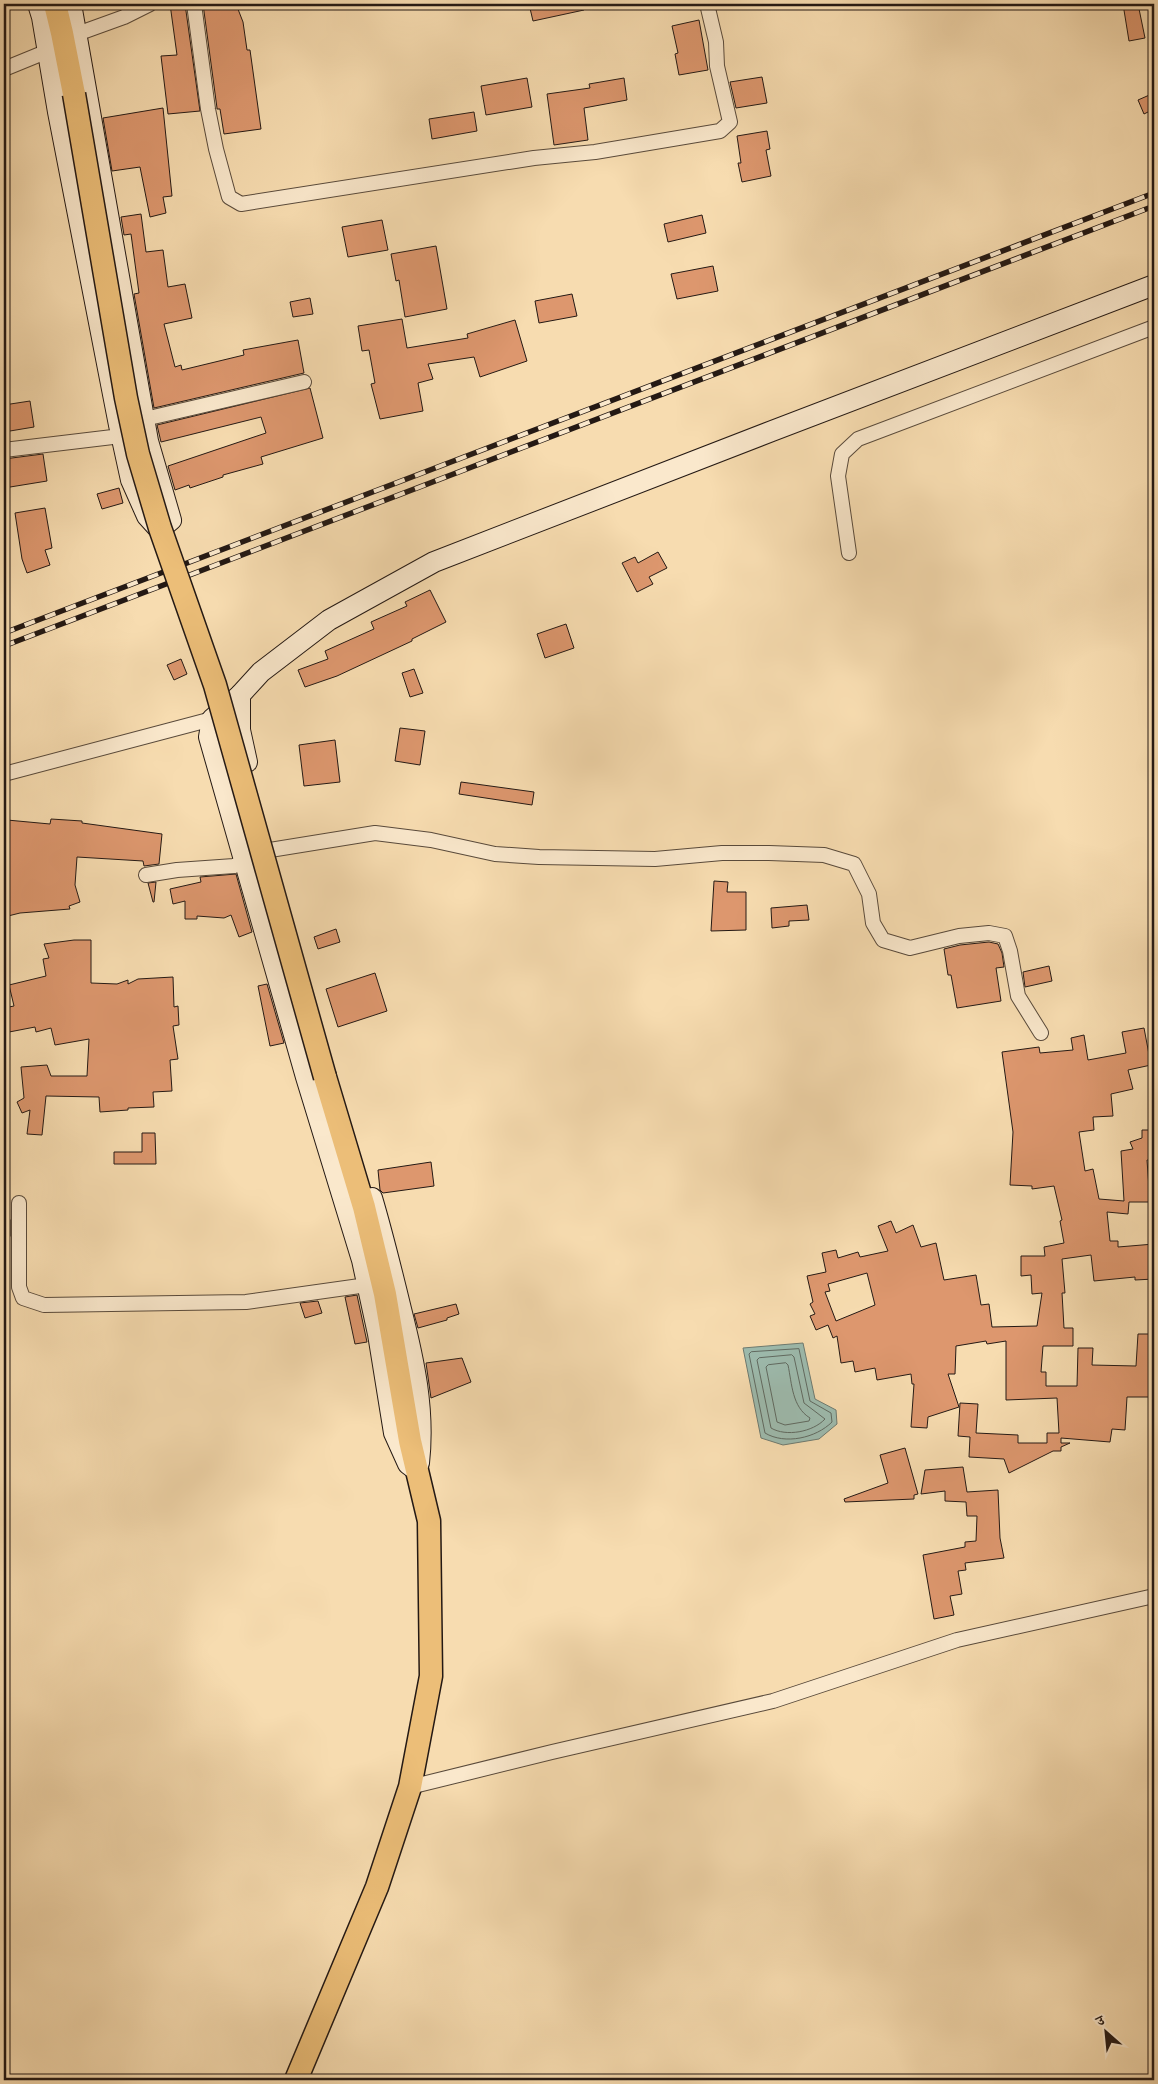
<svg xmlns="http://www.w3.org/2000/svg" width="1158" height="2084" font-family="Cardo,'Noto Serif Devanagari',serif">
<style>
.water{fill:#9dbbae;stroke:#6d7a70}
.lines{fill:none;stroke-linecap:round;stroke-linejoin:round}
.shore{stroke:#606a61;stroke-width:1}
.building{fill:#dd976e;stroke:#241914;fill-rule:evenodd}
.street-casing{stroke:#594a3b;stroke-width:16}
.secondary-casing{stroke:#241914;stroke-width:22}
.primary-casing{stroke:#241914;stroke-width:25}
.street{stroke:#fae8cc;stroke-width:14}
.secondary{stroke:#fae8cc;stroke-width:20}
.primary{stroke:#ecbe78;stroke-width:22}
.rail-casing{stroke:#241914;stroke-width:5.5}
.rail{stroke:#fae8cc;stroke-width:4;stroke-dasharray:11;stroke-linecap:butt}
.primary-bridge-casing{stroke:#241914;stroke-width:25;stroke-linecap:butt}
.primary-bridge{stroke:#ecbe78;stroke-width:22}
</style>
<rect width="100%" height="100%" fill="#f7dcb0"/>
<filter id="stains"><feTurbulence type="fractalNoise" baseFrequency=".004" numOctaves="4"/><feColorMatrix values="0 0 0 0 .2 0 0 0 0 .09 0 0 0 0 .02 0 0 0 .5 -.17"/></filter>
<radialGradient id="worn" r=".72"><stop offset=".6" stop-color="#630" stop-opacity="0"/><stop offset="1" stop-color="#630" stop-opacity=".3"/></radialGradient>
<path class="water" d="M803 1343 815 1399 836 1410 837 1424 819 1439 783 1445 761 1438 743 1348Z"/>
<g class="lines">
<g class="shore">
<path d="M799 1349 810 1401 831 1413 832 1422C816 1438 785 1445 765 1433L749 1354 751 1352Z"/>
<path d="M792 1355 794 1357 804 1403 825 1419C813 1432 786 1437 771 1428L757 1360 759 1358Z"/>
<path d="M786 1363 788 1365C792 1384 792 1407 810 1418L809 1421 785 1425 777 1422 766 1367 768 1365Z"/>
</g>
</g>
<g class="building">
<path d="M170 4H185L200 111 168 114 161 56 177 55Z"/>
<path d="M203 4H236L243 22 247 50H250L261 129 224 134 220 109H217V108Z"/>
<path d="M529 4H584V10L533 21Z"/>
<path d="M1123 4H1138L1145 38 1129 41Z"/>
<path d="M699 20 708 70 679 75 675 54 678 53 672 26Z"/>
<path d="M762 77 767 103 736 108 730 82Z"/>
<path d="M527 78 532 107 486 115 481 86Z"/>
<path d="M624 78 627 100 584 108 588 140 554 145 547 94 590 88 589 84Z"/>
<path d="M1154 93V109L1144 114 1138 100Z"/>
<path d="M163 108 172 196 163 197 166 213 150 217 140 167 112 171 103 118Z"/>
<path d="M474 112 477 131 432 139 429 119Z"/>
<path d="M767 131 770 149 766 150 771 176 742 182 738 163H741L737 136Z"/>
<path d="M141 214 146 252 163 250 168 287 185 284 192 318 164 324 175 367 181 365 182 370 244 355 243 350 298 340 304 373 154 408 134 294 139 293 131 234 124 235 121 217Z"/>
<path d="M702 215 706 233 668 242 664 224Z"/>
<path d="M382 220 388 250 348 257 342 227Z"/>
<path d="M436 246 447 309 405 317 399 280 396 281 391 254Z"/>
<path d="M713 266 718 291 677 299 671 274Z"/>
<path d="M572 294 577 316 539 323 535 301Z"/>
<path d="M310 298 313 314 293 317 290 302Z"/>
<path d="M402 319 407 348 468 338 467 334 515 320 527 361 480 377 474 357 428 364 433 379 418 383 423 411 380 419 371 384 375 383 369 350 362 351 358 326Z"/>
<path d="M310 388 323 438 261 457 263 464 223 475V477L190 488 189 485 175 490 168 466 266 433 261 417 161 442 157 425Z"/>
<path d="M30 401 34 427 4 432V405Z"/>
<path d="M43 454 47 481 4 488V459Z"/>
<path d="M119 488 123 503 102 509 97 494Z"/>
<path d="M45 508 52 548 45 550 50 565 27 573 22 559 15 513Z"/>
<path d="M658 552 667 568 649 577 653 584 637 592 622 563 635 557 638 563Z"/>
<path d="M430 590 446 622 412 639V641L337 676 305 687 298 670 328 659 325 651 374 629 371 622 407 606 405 602Z"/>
<path d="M566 624 574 648 545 658 537 634Z"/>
<path d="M181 659 187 674 174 680 167 665Z"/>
<path d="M414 669 423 693 410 697 402 673Z"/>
<path d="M400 728 425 731 420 765 395 761Z"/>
<path d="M335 740 340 782 304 786 299 745Z"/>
<path d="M461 782 534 792 532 805 459 794Z"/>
<path d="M51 819 82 821V823L162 834 159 864 144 866 143 861 77 857 75 885 80 902 69 906 70 909 20 913 4 917V825L9 823 7 820 50 824Z"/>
<path d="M236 874 252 932 239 937 231 915 224 918 197 916V919H185V901L173 904 170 889 201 882 200 877Z"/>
<path d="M714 881 728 882 727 892H746V930L711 931Z"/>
<path d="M156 882 154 902H153L148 883Z"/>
<path d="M807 905 809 920 789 921V926L772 928 771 908Z"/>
<path d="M336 929 340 942 318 949 314 937Z"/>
<path d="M74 940H91V983L117 984 128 980V984L138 979 173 977 174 1007 178 1006 179 1025 173 1026 178 1059 170 1060 172 1091 153 1092 154 1107 128 1108V1110L100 1112 99 1097 46 1096 42 1135 27 1134 30 1110 22 1113 17 1102 24 1098 21 1067 47 1065 51 1076H87L89 1039 55 1045 51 1028 36 1032 35 1027 4 1033V1008L14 1006 9 985 46 976 43 959 49 958 44 944Z"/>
<path d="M989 942 998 944 1002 953 1004 967 996 968 1001 1001 957 1008 951 975H948L944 949 960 945Z"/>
<path d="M1049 966 1052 981 1025 987 1023 972Z"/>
<path d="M375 973 387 1011 338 1027 326 989Z"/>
<path d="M267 984 284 1043 270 1046 258 986Z"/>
<path d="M1144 1028 1151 1065 1128 1070 1133 1089 1111 1094 1113 1116 1093 1117 1094 1130 1079 1132 1085 1171 1093 1169 1099 1199 1124 1201 1121 1151 1133 1149 1130 1142 1142 1138V1130H1154V1160H1147L1149 1188H1151V1202H1129L1128 1214 1107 1212 1110 1241H1118V1247L1154 1244V1279L1135 1280V1277L1094 1281 1091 1255 1062 1259 1065 1293H1062L1064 1328H1073V1346H1043L1041 1372H1046V1386H1077L1078 1348H1093L1092 1365 1136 1366 1138 1334H1154V1397H1127L1125 1430 1112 1429 1110 1442 1061 1438V1443H1070L1061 1447V1451H1053L1009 1473 1004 1459 969 1457 970 1437 958 1436 960 1403 978 1404 976 1433 1018 1435V1443H1047V1433H1059L1057 1398 1006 1400V1341L987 1344 986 1341 956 1346 955 1374H948L959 1407 928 1417 927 1428 911 1427 914 1384H912L911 1374 877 1380 875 1368 855 1372 853 1361 841 1363 837 1336 833 1338 828 1325 816 1330 810 1316 815 1314 810 1304 813 1302 807 1276 826 1272 822 1253 836 1250 838 1258 858 1252 860 1257 888 1251 878 1226 891 1221 896 1233 913 1225 921 1247 936 1243 944 1280 976 1275 981 1305 989 1304 992 1327 1037 1326 1042 1293 1032 1294 1031 1275 1021 1276V1256H1045L1044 1247 1064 1243 1060 1221 1062 1220 1054 1186 1032 1189V1186L1010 1185 1013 1132 1002 1052 1039 1047 1040 1053 1073 1050 1071 1038 1084 1035 1088 1060 1126 1053 1122 1032ZM867 1273 875 1305 836 1321 825 1292 830 1291 828 1284Z"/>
<path d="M142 1133H155L156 1164H114V1152H142Z"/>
<path d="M431 1162 434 1186 383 1193 380 1190 378 1170Z"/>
<rect x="4" y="1220" width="6" height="16"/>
<path d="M357 1295 367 1342 355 1344 345 1297Z"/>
<path d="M318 1301 322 1313 305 1318 300 1303Z"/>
<path d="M456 1304 459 1314 447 1318V1320L418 1328 414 1314Z"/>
<path d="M462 1358 471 1382 431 1398 426 1363Z"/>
<path d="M905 1448 918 1494 914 1495V1499L845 1502 844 1499 888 1483 880 1455Z"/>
<path d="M963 1467 967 1492 998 1490 1000 1538 1004 1558 965 1563 966 1570 958 1571 962 1594 950 1596 954 1615 934 1619 923 1555 965 1547V1542L976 1541 977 1516H967L966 1502 945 1501V1491L921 1494 925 1470Z"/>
</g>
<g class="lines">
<g class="street-casing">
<g id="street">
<path d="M194 4 208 109 216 149 229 197 241 204 534 158 595 152 720 131 730 122 717 66 716 42 707 4"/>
<path d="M77 34 124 17 150 4"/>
<path d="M4 69 48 51"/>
<path d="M136 421 304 382"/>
<path d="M4 450 121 436"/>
<path d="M849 553 838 476 842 454 858 439 1154 327"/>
<path d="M4 774 212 719"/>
<path d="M146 875 177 870 234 866 270 850 375 833 431 840 495 854 539 857 655 859 722 853H769L824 855 854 864 869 894 873 923 883 940 910 948 959 936 989 933 1005 936 1010 951 1018 996 1041 1033"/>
<path d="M19 1203V1287L23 1298 44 1305 246 1302 367 1285"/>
<path d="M410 1787 552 1752 773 1701 957 1640 1154 1596"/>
</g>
</g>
<g class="secondary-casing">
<g id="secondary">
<path d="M38 4 42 17 58 112 119 425 131 480 147 516 157 527 165 525 171 520 148 441 71 4"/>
<path d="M240 695V730L247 762"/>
<path d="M372 1198C383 1235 392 1272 401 1309 414 1360 425 1410 419 1463"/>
<path d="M412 1467 408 1464 394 1433 378 1334 362 1260 306 1077 209 737 212 719 240 695 261 672 329 620 434 562 772 431 1154 285"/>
</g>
</g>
<g class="primary-casing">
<g id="primary">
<path d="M55 4 62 33 74 94"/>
<path d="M296 2080 377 1887 410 1787 431 1676 429 1521 410 1441 385 1294 364 1207 325 1077"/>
</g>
</g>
<use href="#street" class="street"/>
<use href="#secondary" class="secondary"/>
<use href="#primary" class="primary"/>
<g class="rail-casing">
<g id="rail">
<path d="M4 633 1154 193"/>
<path d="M4 646 1154 206"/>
</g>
</g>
<use href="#rail" class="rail"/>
<g class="primary-bridge-casing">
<path id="primary-bridge" d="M74 94 126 398 138 454 160 528 215 685 325 1077"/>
</g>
<use href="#primary-bridge" class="primary-bridge"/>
</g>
<rect width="1158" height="2084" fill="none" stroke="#f7dcb0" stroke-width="20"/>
<rect x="5" y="5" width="1148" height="2074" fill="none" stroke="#241914" stroke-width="2.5"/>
<rect x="10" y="10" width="1138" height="2064" fill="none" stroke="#241914"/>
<g transform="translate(1106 2032) rotate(333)" stroke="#fae8cc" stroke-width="4" paint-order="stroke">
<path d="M0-4L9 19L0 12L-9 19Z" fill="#241914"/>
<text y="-8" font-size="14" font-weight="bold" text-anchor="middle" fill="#241914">उ</text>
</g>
<rect width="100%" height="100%" filter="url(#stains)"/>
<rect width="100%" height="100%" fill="url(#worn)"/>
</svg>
